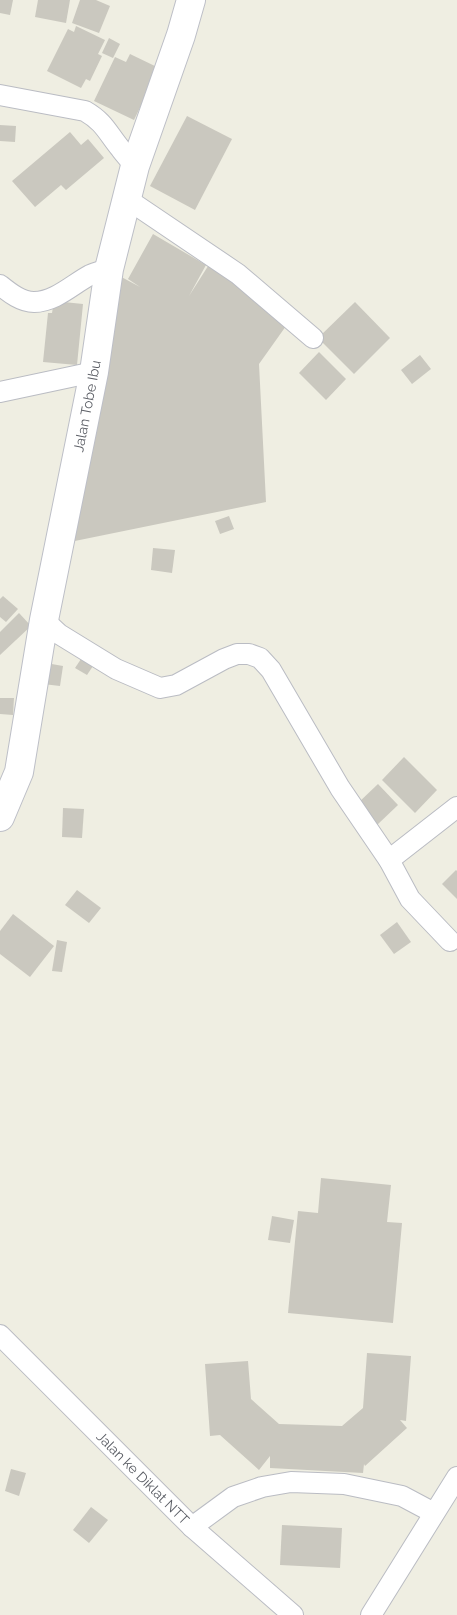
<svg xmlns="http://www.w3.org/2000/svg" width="457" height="1615" font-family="Raleway,sans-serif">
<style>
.building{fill:#cac8bf}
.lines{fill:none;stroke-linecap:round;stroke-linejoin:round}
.street-casing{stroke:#babcc3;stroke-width:22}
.secondary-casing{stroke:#bdbfc7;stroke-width:30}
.street{stroke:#fff;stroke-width:20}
.secondary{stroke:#fff;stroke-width:28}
.labels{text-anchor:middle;stroke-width:4;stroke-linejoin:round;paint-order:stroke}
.street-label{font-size:14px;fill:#5b5e65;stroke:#fff}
</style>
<rect width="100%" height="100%" fill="#efeee2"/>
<g class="building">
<path d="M0 0H13L10 15 0 13Z"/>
<path d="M38 0H70L66 23 35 17Z"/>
<path d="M80 0H96L110 6 99 33 72 23Z"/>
<path d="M76 26 105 40 98 54 102 56 90 81 86 79 81 88 47 71 68 29 74 32Z"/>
<path d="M109 38 120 44 113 58 102 53Z"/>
<path d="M130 54 159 68 134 120 94 101 115 57 126 62Z"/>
<path d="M187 116 232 139 195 210 150 186Z"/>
<path d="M0 125 16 126 15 142 0 141Z"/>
<path d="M70 132 81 145 88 139 104 158 66 190 61 185 35 207 12 181Z"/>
<path d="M153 234 206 265 189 296 210 263 291 319 259 364 266 502 65 543 114 273 140 287 128 279Z"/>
<path d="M54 301 83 304 77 365 43 362 48 313H52Z"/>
<path d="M355 302 390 338 354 374 318 338Z"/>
<path d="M319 352 346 379 326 400 299 373Z"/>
<path d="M420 355 431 369 412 384 401 370Z"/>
<path d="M229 516 234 529 220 534 215 521Z"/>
<path d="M153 548 175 550 172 573 151 570Z"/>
<path d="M3 596 18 609 6 622 0 617V599Z"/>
<path d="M19 613 31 626 0 655V632Z"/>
<path d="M81 659 93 666 87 675 75 668Z"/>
<path d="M46 663 63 666 60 686 43 684Z"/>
<path d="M0 698H14L13 715 0 714Z"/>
<path d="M404 757 437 790 415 813 382 780Z"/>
<path d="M378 784 398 805 377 825 357 804Z"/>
<path d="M63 808 84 809 82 838 62 837Z"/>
<path d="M456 870 457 871V899L442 884Z"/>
<path d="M77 890 101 908 89 923 65 905Z"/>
<path d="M13 914 54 946 30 977 0 954V931Z"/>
<path d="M397 922 411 942 394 954 380 935Z"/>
<path d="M57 940 67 942 62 972 52 971Z"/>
<path d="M321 1178 391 1185 387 1222 402 1223 393 1323 288 1313 298 1211 318 1213Z"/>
<path d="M272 1216 294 1220 290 1243 268 1240Z"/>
<path d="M367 1353 411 1356 406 1421 400 1420 407 1428 365 1466 364 1464 363 1473 270 1468V1456L259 1470 220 1435 210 1436 205 1364 248 1361 251 1399 279 1424 342 1426 363 1408Z"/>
<path d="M11 1469 26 1473 19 1496 5 1491Z"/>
<path d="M91 1507 108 1520 89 1543 73 1530Z"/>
<path d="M282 1525 342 1528 340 1568 280 1565Z"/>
</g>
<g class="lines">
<g class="street-casing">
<g id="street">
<path d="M0 95 85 111C104 122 107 132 120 148 124 154 130 160 135 166"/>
<path d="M127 199 238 274 313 338"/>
<path d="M0 285C10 293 21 302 34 302 55 302 73 284 90 275 96 272 103 271 109 269"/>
<path d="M0 392 94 372"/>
<path d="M44 620 59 634 116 669 160 688 176 685 224 659 237 654H249L260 658 271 670 340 788 389 860 410 899 450 941"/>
<path d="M389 860 457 807"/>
<path d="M0 1335 192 1527 293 1615"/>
<path d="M192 1527 233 1497 262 1487 291 1482 344 1484 402 1496 434 1513"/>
<path d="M371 1615 457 1477"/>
</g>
</g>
<g class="secondary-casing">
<path id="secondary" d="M0 817 19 772 44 620 94 372 109 269 135 166 181 35 191 0"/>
</g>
<use href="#street" class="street"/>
<use href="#secondary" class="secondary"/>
</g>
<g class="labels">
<g class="street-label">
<text transform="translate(87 406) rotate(-79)" y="5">Jalan Tobe Ibu</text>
<text transform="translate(143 1478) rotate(45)" y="5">Jalan ke Diklat NTT</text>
</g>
</g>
</svg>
